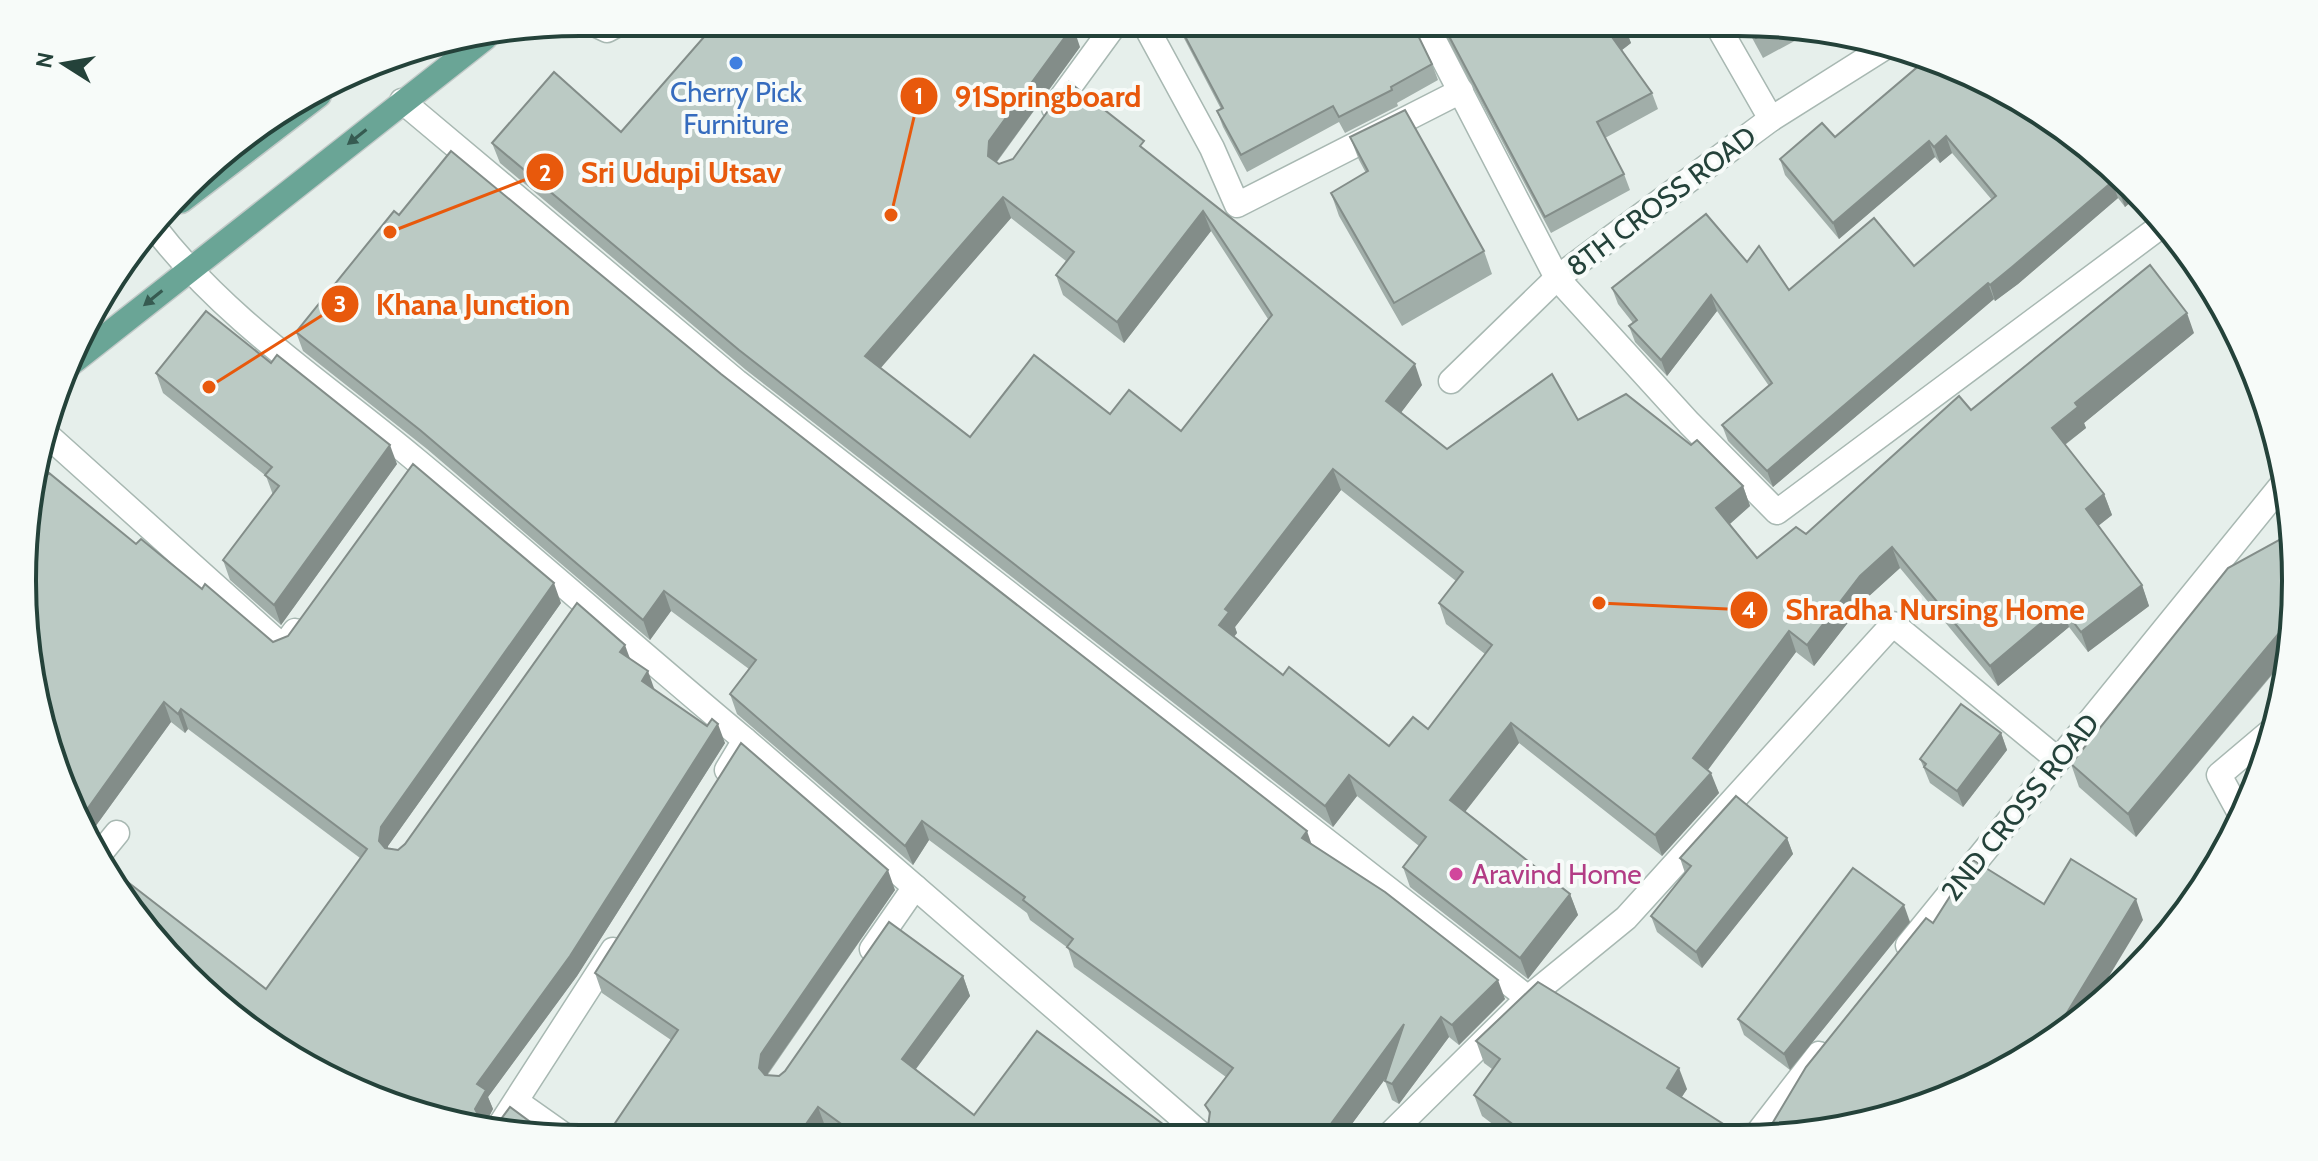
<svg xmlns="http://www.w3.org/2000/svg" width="2318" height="1161" font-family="Cabin,sans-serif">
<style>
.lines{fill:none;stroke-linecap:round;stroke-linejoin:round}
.minor-casing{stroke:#a8b8b2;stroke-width:27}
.major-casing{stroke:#c2cac8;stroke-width:27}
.minor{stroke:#fff;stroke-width:24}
.major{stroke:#6aa596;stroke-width:24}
.wall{fill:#a1aea9;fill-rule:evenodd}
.shaded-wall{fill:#838d89}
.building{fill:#bbcac4;stroke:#838d89;stroke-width:2;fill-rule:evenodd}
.oneway{fill:#365b51}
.shop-dot{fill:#3f7fe0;stroke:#f7fbf9;stroke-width:3}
.hotel-dot{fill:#d1479c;stroke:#f7fbf9;stroke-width:3}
.labels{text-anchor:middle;stroke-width:8;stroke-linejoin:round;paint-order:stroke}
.shop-label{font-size:28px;fill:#366cbe;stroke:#f7fbf9}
.street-label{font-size:28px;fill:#24423a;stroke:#f7fbf9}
.hotel-label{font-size:28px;fill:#b23c85;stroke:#f7fbf9;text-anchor:start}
.rim{fill:none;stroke:#24423a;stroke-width:4}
.leader{fill:none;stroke:#e8590c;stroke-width:3}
.callout-dot{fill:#e8590c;stroke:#f7fbf9;stroke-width:3}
.mark-label{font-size:24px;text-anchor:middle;font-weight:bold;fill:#fff}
.callout-label{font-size:30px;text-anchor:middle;font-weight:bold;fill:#e8590c;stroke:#f7fbf9;stroke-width:8;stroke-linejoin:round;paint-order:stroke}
</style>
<rect width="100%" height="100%" fill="#e6efeb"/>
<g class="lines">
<g class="minor-casing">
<g id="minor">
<path d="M590 22 607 30 622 22"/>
<path d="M1144 23 1212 148 1237 205 1461 91"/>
<path d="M1425 23 1557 278 1689 423 1777 512 2165 223"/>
<path d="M1716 23 1771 119"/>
<path d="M402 101 737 382 1528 998"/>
<path d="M1054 108 1116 23"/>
<path d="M155 228C227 322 328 386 417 461 528 553 635 648 745 740L727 770"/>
<path d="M1451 381 1557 278 1771 119 1890 44"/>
<path d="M45 433 283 647 295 631"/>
<path d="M745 740 1203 1136"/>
<path d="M2242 817 2219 775 2277 726"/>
<path d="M99 855 117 833"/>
<path d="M1908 945 2285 481"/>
<path d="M872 949 915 887"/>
<path d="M517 1102 568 1138"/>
<path d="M497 1130 613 950"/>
<path d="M1757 1134 1819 1054"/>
<path d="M1389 1135 1528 998 1626 918 1893 624 2058 760"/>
</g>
</g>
<g class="major-casing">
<g id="major">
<path d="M181 201 319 95"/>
<path d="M64 369 485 38"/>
</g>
</g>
<use href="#minor" class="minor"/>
<use href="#major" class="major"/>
</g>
<g class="wall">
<path d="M1176 23H1412L1432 64 1438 80 1397 103 1398 106 1345 133 1339 122 1247 172 1223 127 1217 111 1221 109Z"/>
<path d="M1439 23H1622L1631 43 1622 50 1652 93 1658 109 1605 138 1624 174 1630 190 1551 233Z"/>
<path d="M1744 23H1774L1815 30 1763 58Z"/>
<path d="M1080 47 997 162 999 164 1147 151 1422 385 1401 412 1447 449 1578 420 1743 486 1750 506 1730 524 1757 558 1806 534 1971 410 2194 333 2084 423 2086 428 2065 445 2104 494 2112 515 2098 526 2142 585 2149 606 2088 652 2069 627 1998 686 1900 568 1868 597 1814 666 1796 652 1708 770 1719 793 1662 856 1519 743 1465 811 1570 894 1578 915 1528 979 1410 887 1403 867 1419 846 1357 796 1333 827 746 370 500 163 492 143 621 132ZM1011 218 1066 261 1056 275 1063 295 1124 343 1211 231 1268 319 1181 431 1110 414 970 437 880 368ZM1341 490 1456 581 1439 603 1446 624 1485 654 1428 729 1389 746 1283 675 1234 637 1237 633 1235 627Z"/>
<path d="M1928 58 2139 195 2125 207 2118 198 2018 284 1995 301 1994 299 1773 487 1728 441 1722 425 1769 386 1717 311 1667 376 1635 342 1629 326 1633 323 1618 304 1612 288 1747 262 1789 290 1914 266 1992 200 1952 153 1940 163 1935 157 1839 239 1785 175 1780 159 1835 137Z"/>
<path d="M1350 137 1484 251 1492 274 1402 326 1339 216 1331 193 1366 173 1359 160Z"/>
<path d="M399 215 721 374 1312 844 1505 999 1459 1045 1449 1037 1399 1104 1392 1100 1385 1081 1387 1076 1343 1136H1182L1200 1131 1208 1126 1210 1116 1205 1105 1226 1077 1074 967 1068 948 1030 920 1027 913 929 840 913 865 737 714 730 694 749 669 671 611 650 640 427 449 303 351 296 332Z"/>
<path d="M156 373 397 464 281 625 230 580 223 560 273 495 266 476 163 393Z"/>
<path d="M136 544 202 589 273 642 561 603 388 846V848L398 850 631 659 655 690 725 743 577 976 488 1097 493 1109 485 1124 436 1120 266 989 360 858 188 729 185 733 171 722 87 838 80 828Z"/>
<path d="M2295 617 2288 656 2136 837 2079 787 2071 764Z"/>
<path d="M2001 733 2007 750 1963 807 1930 783 1920 759Z"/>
<path d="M1787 838 1793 854 1702 968 1657 932 1651 916 1685 873 1680 858Z"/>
<path d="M895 890 767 1076H779L963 976 970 996 916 1069 974 1115 1179 1136 840 1137 825 1126 817 1137 605 1138 671 1040 602 993 595 973Z"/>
<path d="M1910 922 1790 1070 1744 1035 1738 1019Z"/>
<path d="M1476 1041 1687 1089 1681 1098 1739 1134 1507 1135 1482 1116 1474 1095 1492 1069 1484 1063Z"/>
</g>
<g class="shaded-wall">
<path d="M1073 26 1080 47 997 161 996 177 988 156 989 141Z"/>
<path d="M1625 27 1631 43 1618 53 1612 37Z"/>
<path d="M1946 136 1952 153 1940 163 1934 147Z"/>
<path d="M1929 141 1935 157 1839 239 1833 223Z"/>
<path d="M2112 182 2118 198 2018 284 1995 301 1990 285Z"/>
<path d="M2127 184 2139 195 2125 207 2119 191Z"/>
<path d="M1003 197 1011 218 873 377 865 356Z"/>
<path d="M1203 211 1211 231 1124 343 1117 322Z"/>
<path d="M1988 283 1994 299 1773 487 1767 471Z"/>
<path d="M1711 295 1717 311 1667 376 1661 360Z"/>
<path d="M2187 313 2194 333 2084 423 2086 428 2059 449 2052 428 2075 403Z"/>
<path d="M1415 364 1422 385 1394 422 1386 401Z"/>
<path d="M390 445 397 464 281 625 274 605Z"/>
<path d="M1333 469 1341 490 1235 627 1237 633 1226 646 1219 625 1225 609Z"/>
<path d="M1743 486 1750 506 1724 529 1716 508Z"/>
<path d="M2104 494 2112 515 2093 530 2086 509Z"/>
<path d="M1892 547 1900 568 1868 597 1814 666 1807 645 1860 576Z"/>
<path d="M554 583 561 603 388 846 386 860 379 841 381 827Z"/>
<path d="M2142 585 2149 606 2088 652 2081 632Z"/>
<path d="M664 591 671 611 650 640 643 620Z"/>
<path d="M2061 606 2069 627 1998 686 1990 666Z"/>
<path d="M1789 631 1796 652 1701 779 1693 758Z"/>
<path d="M2279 633 2287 656 2136 837 2128 814Z"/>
<path d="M625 645 632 664 620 652Z"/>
<path d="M648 671 655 691 642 681Z"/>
<path d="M164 702 171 722 87 838 80 828 78 822Z"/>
<path d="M181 709 188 729 185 733 178 714Z"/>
<path d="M1511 723 1519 743 1458 821 1450 800Z"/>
<path d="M718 724 725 743 577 976 488 1097 493 1109 483 1128 475 1109 477 1084Z"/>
<path d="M2001 733 2007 750 1963 807 1957 791Z"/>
<path d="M1711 773 1719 793 1662 856 1655 835Z"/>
<path d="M1349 775 1357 796 1333 827 1325 806Z"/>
<path d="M922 821 929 840 913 865 905 846Z"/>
<path d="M1307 831 1314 851 1302 838Z"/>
<path d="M1787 838 1793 854 1702 968 1696 952Z"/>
<path d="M888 870 895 890 768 1073 766 1088 759 1068 761 1054Z"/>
<path d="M1570 894 1578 915 1528 979 1520 958Z"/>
<path d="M2136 899 2143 920 2085 1016 2077 1024 2051 1039Z"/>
<path d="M1904 905 1910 922 1790 1070 1784 1054Z"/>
<path d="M963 976 970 996 909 1078 902 1059Z"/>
<path d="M1498 980 1505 999 1459 1045 1452 1025Z"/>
<path d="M1441 1017 1449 1037 1399 1104 1392 1084Z"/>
<path d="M1404 1024 1411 1044 1343 1136H1322Z"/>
<path d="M1679 1068 1687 1089 1674 1109 1667 1088Z"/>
<path d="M818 1107 825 1126 817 1137H797Z"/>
</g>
<g class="building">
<path d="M717 22H1068L1073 26 989 141 988 156 999 164 1013 159 1069 82 1144 141 1140 146 1415 364 1386 401 1447 449 1552 374 1578 420 1626 394 1691 445 1697 440 1743 486 1716 508 1757 558 1796 527 1806 534 1959 396 1971 410 2150 265 2187 313 2075 403 2078 407 2052 428 2104 494 2086 509 2142 585 2081 632 2061 606 1990 666 1892 547 1860 576 1807 645 1789 631 1693 758 1711 773 1655 835 1511 723 1450 800 1570 894 1520 958 1403 867 1426 837 1349 775 1325 806 739 350 492 143 554 72 621 132ZM1003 197 1074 252 1056 275 1117 322 1203 211 1272 315 1181 431 1129 390 1110 414 1034 355 970 437 865 356ZM1333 469 1463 572 1439 603 1492 645 1428 729 1413 717 1389 746 1289 667 1283 675 1219 625 1229 612 1225 609Z"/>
<path d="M1178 23H1412L1432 64 1391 87 1392 90 1339 117 1333 106 1241 155 1217 111 1223 108Z"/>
<path d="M1442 23H1622L1625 27 1612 37 1652 93 1597 122 1624 174 1545 217Z"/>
<path d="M1748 23H1774L1781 24 1756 38Z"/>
<path d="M1928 58 1984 79 2077 137 2127 184 2119 191 2112 182 2012 267 1990 285 1988 283 1767 471 1722 425 1772 383 1711 295 1661 360 1629 326 1637 320 1612 288 1706 214 1747 262 1759 246 1789 290 1874 218 1914 266 1996 196 1946 136 1934 147 1929 141 1833 223 1780 159 1822 123 1835 137Z"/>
<path d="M1405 110 1484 251 1394 303 1331 193 1368 171 1350 137Z"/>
<path d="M451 151 721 374 1307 831 1302 838 1385 892 1498 980 1452 1025 1441 1017 1392 1084 1385 1081 1404 1024 1322 1136H1182L1188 1129 1200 1131 1208 1126 1210 1112 1205 1105 1233 1068 1067 947 1073 939 1023 900 1025 897 922 821 905 846 730 694 756 660 664 591 643 620 420 430 296 332 394 211 399 215Z"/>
<path d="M206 311 271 363 277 355 390 445 274 605 223 560 279 486 265 475 272 467 156 373Z"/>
<path d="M413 464 554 583 381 827 379 841 385 848 398 850 405 844 577 603 625 645 620 652 648 671 642 681 707 726 712 719 718 724 570 956 477 1084 486 1090 475 1109 483 1124 498 1123 510 1107 552 1138H544L436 1120 334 1082 186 976 107 866 266 989 367 849 181 709 178 714 164 702 78 822 27 654 32 493 49 473 136 544 141 539 202 589 205 584 273 642 288 636Z"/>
<path d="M2292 533 2295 617 2293 628 2279 633 2128 814 2071 764 2228 568Z"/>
<path d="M1961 704 2001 733 1957 791 1924 767 1926 764 1920 759Z"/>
<path d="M741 743 888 870 761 1054 759 1068 765 1075 779 1076 785 1071 889 922 963 976 902 1059 974 1115 1037 1031 1179 1136 859 1137 818 1107 797 1137 605 1138 678 1030 595 973Z"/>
<path d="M1736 796 1787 838 1696 952 1651 916 1691 866 1680 858Z"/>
<path d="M2071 859 2136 899 2051 1039 1951 1097 1811 1134H1766L1806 1067 1926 918 1933 923 1973 860 2044 904Z"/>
<path d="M1853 868 1904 905 1784 1054 1738 1019Z"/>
<path d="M1538 982 1679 1068 1667 1088 1739 1134 1527 1135 1474 1095 1500 1059 1476 1041Z"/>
</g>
<defs><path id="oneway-solid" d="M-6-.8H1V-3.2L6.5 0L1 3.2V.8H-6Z" transform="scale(2)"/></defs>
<g class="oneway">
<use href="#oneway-solid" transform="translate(357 137) rotate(142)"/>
<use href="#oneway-solid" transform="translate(153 298) rotate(141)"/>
</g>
<circle class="shop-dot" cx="736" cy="63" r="8"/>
<circle class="hotel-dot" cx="1456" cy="874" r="8"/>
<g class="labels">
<g class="shop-label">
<text x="736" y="102">Cherry Pick<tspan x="736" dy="32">Furniture</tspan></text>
</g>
<g class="street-label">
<text transform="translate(1661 201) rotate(-37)" y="10">8TH CROSS ROAD</text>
<text transform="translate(2020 807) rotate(-51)" y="10">2ND CROSS ROAD</text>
</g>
<g class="hotel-label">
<text x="1472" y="884">Aravind Home</text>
</g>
</g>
<path d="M0 0H2318V1161H0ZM580 36H1738A544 544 0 0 1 2282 580V581A544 544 0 0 1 1738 1125H580A544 544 0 0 1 36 581V580A544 544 0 0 1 580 36Z" fill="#f7fbf9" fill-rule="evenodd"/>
<path class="rim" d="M580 36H1738A544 544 0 0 1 2282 580V581A544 544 0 0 1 1738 1125H580A544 544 0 0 1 36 581V580A544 544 0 0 1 580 36Z"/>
<path class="leader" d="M891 215L919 96M390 232L545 172M209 387L340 304M1599 603L1749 610"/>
<g class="callout-dot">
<circle cx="891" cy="215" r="8"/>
<circle cx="390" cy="232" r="8"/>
<circle cx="209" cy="387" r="8"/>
<circle cx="1599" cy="603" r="8"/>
<circle cx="919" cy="96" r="20"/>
<circle cx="545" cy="172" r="20"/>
<circle cx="340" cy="304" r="20"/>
<circle cx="1749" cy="610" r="20"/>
</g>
<g class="mark-label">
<text x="919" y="104">1</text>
<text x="545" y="181">2</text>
<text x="340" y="312">3</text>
<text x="1749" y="618">4</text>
</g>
<g class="callout-label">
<text x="1048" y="107">91Springboard</text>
<text x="681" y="183">Sri Udupi Utsav</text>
<text x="473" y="315">Khana Junction</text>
<text x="1935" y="620">Shradha Nursing Home</text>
</g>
<g transform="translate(64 64) rotate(281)" stroke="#f7fbf9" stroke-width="6" paint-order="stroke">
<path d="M0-6L14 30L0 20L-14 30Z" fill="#24423a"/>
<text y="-12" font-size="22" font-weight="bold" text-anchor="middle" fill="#24423a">N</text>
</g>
</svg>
